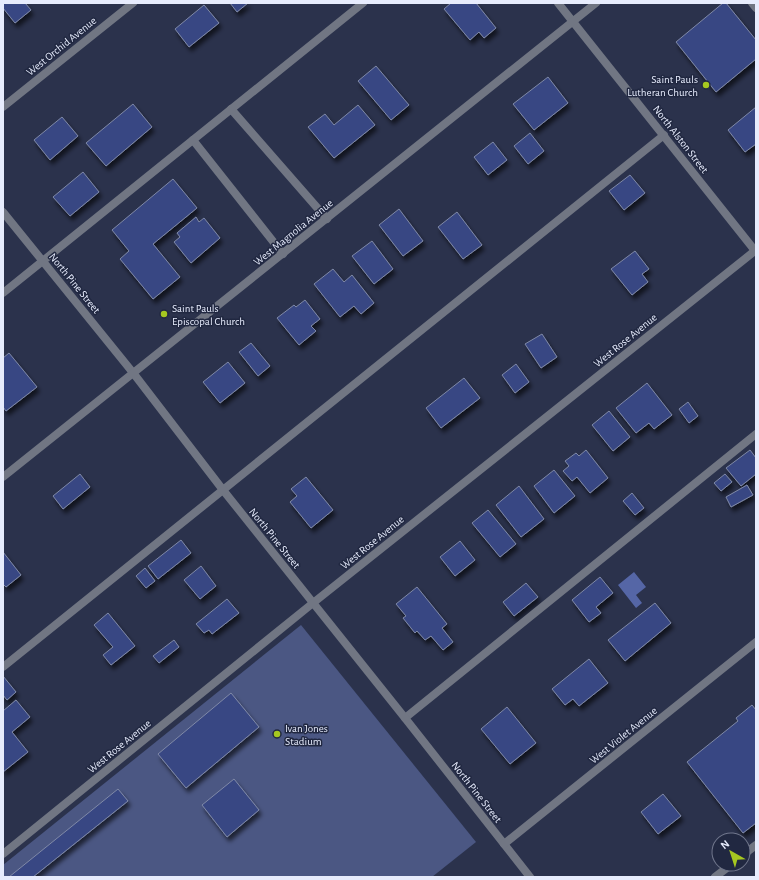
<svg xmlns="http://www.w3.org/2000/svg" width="759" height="880" font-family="'Alegreya Sans',sans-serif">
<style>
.green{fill:#4b5783}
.water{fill:#5566a6}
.building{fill:#384683;stroke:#7f89a7;filter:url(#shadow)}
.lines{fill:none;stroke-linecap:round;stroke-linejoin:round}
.lane{stroke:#717683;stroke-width:8}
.street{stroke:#717683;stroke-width:8}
.poi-dot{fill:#a6c820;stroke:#212841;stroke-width:1.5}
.labels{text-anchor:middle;stroke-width:3;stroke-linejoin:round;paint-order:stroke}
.street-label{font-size:11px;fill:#e7ecfd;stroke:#212841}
.poi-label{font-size:11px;fill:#e7ecfd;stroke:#212841;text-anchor:start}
</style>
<defs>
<filter id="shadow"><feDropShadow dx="2.5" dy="4.5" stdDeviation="2" flood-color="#0009"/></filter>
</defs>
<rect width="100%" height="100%" fill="#2b324c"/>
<path class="green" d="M301 625 476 842 432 877H3V865Z"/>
<path class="water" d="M634 572 646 587 636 595 642 603 636 608 618 585Z"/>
<g class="building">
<path d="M3 3H25L31 10 15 23 3 8Z"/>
<path d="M230 3H248L237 12Z"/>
<path d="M451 3H476L496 28 484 38 479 32 470 40 444 9Z"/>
<path d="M723 3H726L756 40V59L716 92 676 42Z"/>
<path d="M204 5 219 23 189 47 175 29Z"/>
<path d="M376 66 409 105 391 120 358 81Z"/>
<path d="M548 77 568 103 534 130 513 104Z"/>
<path d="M133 104 152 127 106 166 86 143Z"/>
<path d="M358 105 375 125 334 158 308 127 325 114 334 125Z"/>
<path d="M756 107V144L745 152 728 130Z"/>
<path d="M62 117 78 136 50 160 34 140Z"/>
<path d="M530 133 544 151 528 164 514 146Z"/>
<path d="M493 142 507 160 488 175 474 157Z"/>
<path d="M83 172 99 192 70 216 53 197Z"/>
<path d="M630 175 645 193 624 210 609 191Z"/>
<path d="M173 179 197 208 153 244 180 277 153 299 120 259 129 251 112 230Z"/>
<path d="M399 209 423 241 403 256 379 225Z"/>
<path d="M457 212 482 245 463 259 438 227Z"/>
<path d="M196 217 199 222 204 218 220 238 191 263 174 242 180 237 177 233Z"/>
<path d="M372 241 393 269 374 284 352 256Z"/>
<path d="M635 251 649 269 642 274 648 282 632 295 611 269Z"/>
<path d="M333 269 344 282 352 275 374 303 361 314 354 306 340 317 314 284Z"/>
<path d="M305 300 320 319 311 326 316 331 299 345 277 318 294 305 296 307Z"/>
<path d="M542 334 557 357 541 368 525 344Z"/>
<path d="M251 343 270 366 258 376 239 352Z"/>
<path d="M9 353 37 387 6 411 3 407V358Z"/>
<path d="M228 362 245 383 220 403 203 382Z"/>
<path d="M516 364 529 382 515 393 502 375Z"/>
<path d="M464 378 480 398 441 428 426 408Z"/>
<path d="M647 383 672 415 654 429 649 423 636 433 616 408Z"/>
<path d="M688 402 698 416 689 423 679 409Z"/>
<path d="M609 411 630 437 613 451 592 425Z"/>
<path d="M586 450 608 478 590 493 577 477 572 481 563 471 569 466 565 461 576 453 579 456Z"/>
<path d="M750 450 756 458V474L741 486 726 468Z"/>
<path d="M554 470 575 496 554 513 534 486Z"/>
<path d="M80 474 90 487 63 509 53 496Z"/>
<path d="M725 474 732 482 721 491 714 483Z"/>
<path d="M306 477 333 510 311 528 290 502 297 496 291 489Z"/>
<path d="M747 485 753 495 731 507 726 497Z"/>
<path d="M519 486 544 519 521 537 496 505Z"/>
<path d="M632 493 644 508 635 515 623 501Z"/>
<path d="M488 510 516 544 500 557 472 523Z"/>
<path d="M181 540 191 553 158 579 148 566Z"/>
<path d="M460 541 475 560 455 576 440 557Z"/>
<path d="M3 552 21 575 6 587 3 584Z"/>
<path d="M201 566 216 586 200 599 184 580Z"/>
<path d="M145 568 155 581 146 588 136 576Z"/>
<path d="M600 577 613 593 596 607 601 613 589 622 572 600Z"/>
<path d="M526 583 538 597 514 616 503 602Z"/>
<path d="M417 587 447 624 442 628 453 642 443 650 431 636 425 640 417 631 415 633 403 618 406 616 396 604Z"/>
<path d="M227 599 239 613 212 634 209 630 204 633 196 624Z"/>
<path d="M655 603 671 623 625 661 608 640Z"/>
<path d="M108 613 135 646 111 665 103 655 113 647 94 625Z"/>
<path d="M174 640 179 647 159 663 153 656Z"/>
<path d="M589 659 608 683 579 706 573 699 565 705 552 689Z"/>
<path d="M3 676 16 692 7 700 3 695Z"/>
<path d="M231 693 259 727 186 788 158 754Z"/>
<path d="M16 700 30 717 12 732 28 752 3 772V711Z"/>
<path d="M752 705 756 710V823L743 833 687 762 738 721 736 718Z"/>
<path d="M507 707 536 743 510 764 481 729Z"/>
<path d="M234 779 259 810 227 837 202 805Z"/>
<path d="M118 789 128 801 33 877H9Z"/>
<path d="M663 794 681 816 658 834 641 812Z"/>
</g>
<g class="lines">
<g class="lane">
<path d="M752 3 756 8"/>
<path d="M231 109 327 219"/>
<path d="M193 140 283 254"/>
<path d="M3 293 363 3"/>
<path d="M3 667 664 135"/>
<path d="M405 718 756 434"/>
<path d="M743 855 756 845"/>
<path d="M715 877 732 864"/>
</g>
<g class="street">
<path d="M558 3 756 252"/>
<path d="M3 107 133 3"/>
<path d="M3 212 134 374 223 490 405 718 530 877"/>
<path d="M3 477 596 3"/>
<path d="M504 844 756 642"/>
<path d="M3 854 313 603 756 250"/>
</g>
</g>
<g class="poi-dot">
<circle cx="706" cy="85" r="4"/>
<circle cx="164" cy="314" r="4"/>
<circle cx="277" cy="734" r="4"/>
</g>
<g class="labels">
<g class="street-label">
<text transform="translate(61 46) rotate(-39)" y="4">West Orchid Avenue</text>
<text transform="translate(681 139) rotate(52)" y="4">North Alston Street</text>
<text transform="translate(293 232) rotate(-39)" y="4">West Magnolia Avenue</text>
<text transform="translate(75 283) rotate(51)" y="4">North Pine Street</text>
<text transform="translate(625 340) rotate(-39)" y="4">West Rose Avenue</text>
<text transform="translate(275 538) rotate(51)" y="4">North Pine Street</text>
<text transform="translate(372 542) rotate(-39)" y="4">West Rose Avenue</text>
<text transform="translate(623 735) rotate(-39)" y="4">West Violet Avenue</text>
<text transform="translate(119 746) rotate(-39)" y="4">West Rose Avenue</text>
<text transform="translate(477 792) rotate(52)" y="4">North Pine Street</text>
</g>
<g class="poi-label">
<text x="698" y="83" text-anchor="end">Saint Pauls<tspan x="698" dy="13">Lutheran Church</tspan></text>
<text x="172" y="312">Saint Pauls<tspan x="172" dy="13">Episcopal Church</tspan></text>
<text x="285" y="732">Ivan Jones<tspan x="285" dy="13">Stadium</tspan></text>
</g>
</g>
<rect width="759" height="880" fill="none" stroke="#e7ecfd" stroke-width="8"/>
<g transform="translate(731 852) rotate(321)"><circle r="19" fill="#212841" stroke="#70768c"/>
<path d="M0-3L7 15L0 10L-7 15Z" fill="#a6c820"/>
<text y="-6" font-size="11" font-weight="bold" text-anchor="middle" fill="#e7ecfd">N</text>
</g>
</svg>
